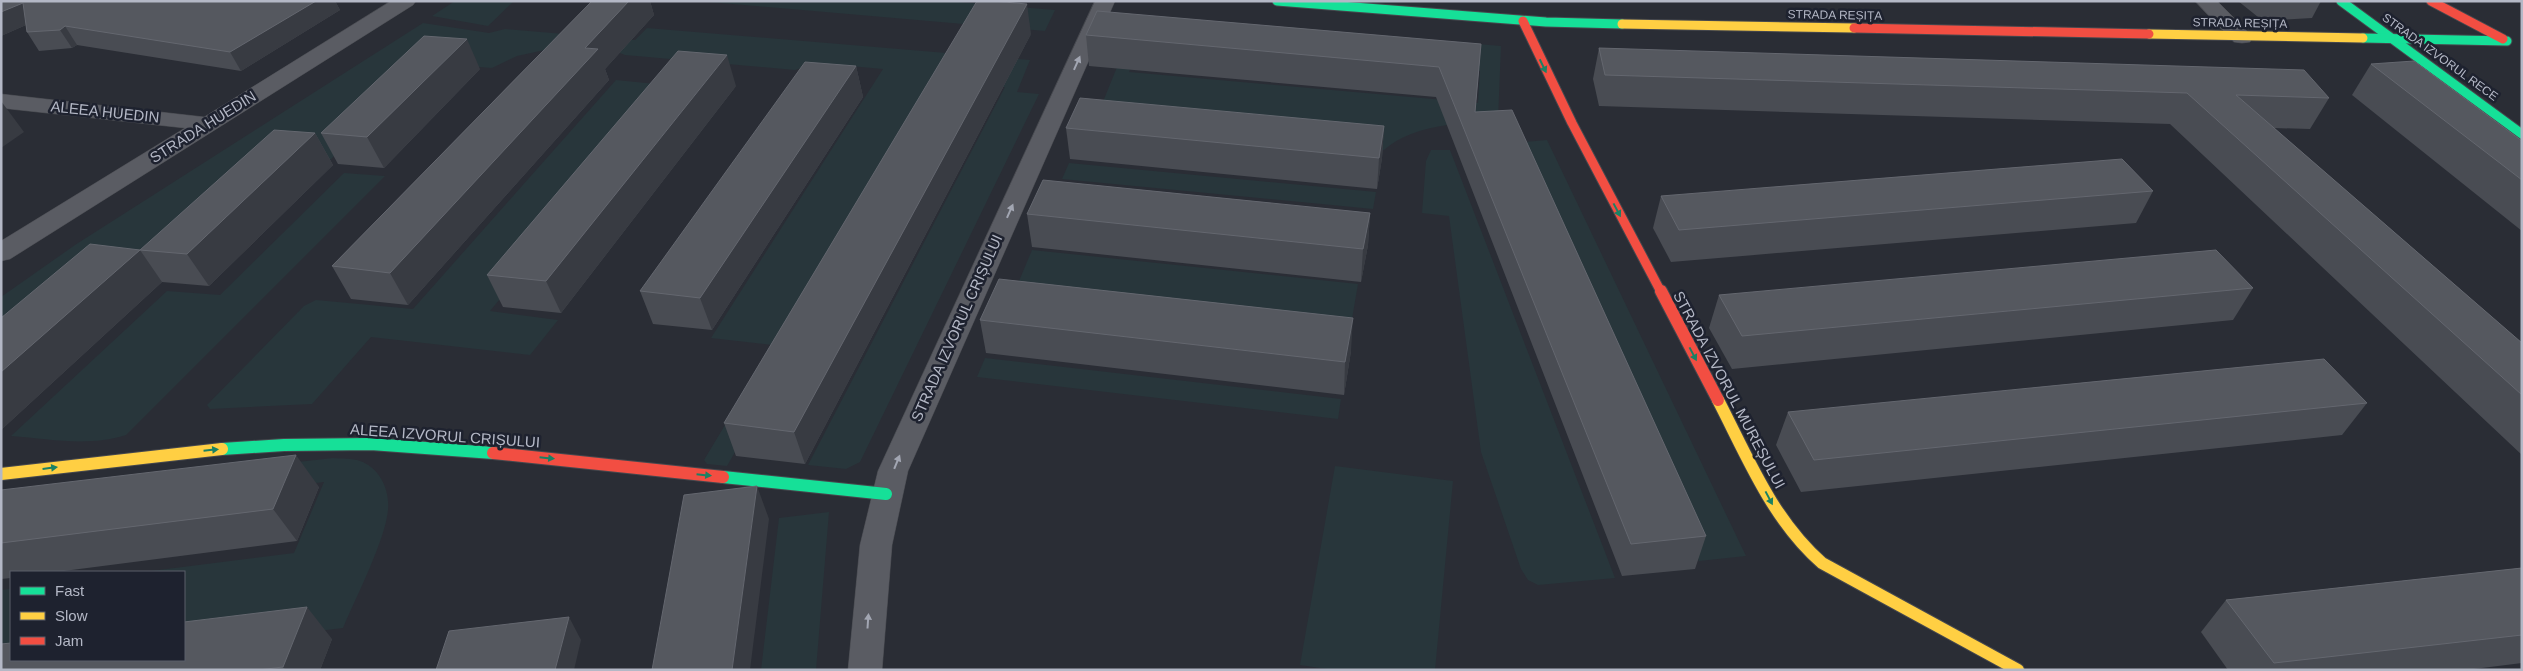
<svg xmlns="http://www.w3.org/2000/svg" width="2523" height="671" font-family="Helvetica,sans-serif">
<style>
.green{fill:#28363b;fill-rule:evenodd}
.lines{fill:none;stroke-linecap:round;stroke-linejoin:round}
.street-casing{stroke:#46484e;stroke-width:1}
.fast-far1-casing{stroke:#46484e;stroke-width:11}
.fast-casing{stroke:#46484e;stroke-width:14}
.slow-far1-casing{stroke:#46484e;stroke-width:11}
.slow-casing{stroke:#46484e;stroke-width:14}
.jam-far1-casing{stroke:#46484e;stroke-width:11}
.jam-casing{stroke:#46484e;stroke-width:14}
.street{fill:#5a5c63;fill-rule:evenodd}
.fast-far1{stroke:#16e098;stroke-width:9}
.fast{stroke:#16e098;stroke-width:12}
.slow-far1{stroke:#ffcf43;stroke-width:9}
.slow{stroke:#ffcf43;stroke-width:12}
.jam-far1{stroke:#f24e42;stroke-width:9}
.jam{stroke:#f24e42;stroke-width:12}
.wall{fill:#494c53}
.shaded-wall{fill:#383b42}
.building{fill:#55585f;stroke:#64676f}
.oneway{fill:#a2a6b2}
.oneway2{fill:#1a8164}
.labels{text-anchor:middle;stroke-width:5;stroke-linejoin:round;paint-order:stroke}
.far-street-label{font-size:12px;fill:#b4b8c6;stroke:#1e222f}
.street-label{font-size:15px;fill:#b4b8c6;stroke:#1e222f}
</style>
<rect width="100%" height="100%" fill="#2a2d35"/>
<g class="green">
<path d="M455 1H514L488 26 432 16Z"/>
<path d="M698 1H948L1055 10 1045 31Z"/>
<path d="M1138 15 1501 46 1498 120C1459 124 1416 123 1384 150L1094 124ZM1142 41 1480 71 1478 103 1129 72Z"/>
<path d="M423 23 489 33 505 29 635 40 647 28 1030 60 1017 92 1039 94 860 462 846 469 808 465 1005 87 949 82 727 466 707 464 704 460 773 345 711 338 883 69 816 63 795 70 625 55 615 51 554 48 517 56 492 68 430 63 330 160 1 368V297L75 245Z"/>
<path d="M616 80 676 86 490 311 558 320 530 355 371 337 312 404 210 409 207 405 304 306 316 300 413 309Z"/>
<path d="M1547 140 1746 556 1699 561 1513 143Z"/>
<path d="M1431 150H1450L1615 578 1538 585 1528 580 1521 569 1481 452 1449 216 1422 213 1426 161Z"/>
<path d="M1069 163 1376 192 1373 209 1062 179Z"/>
<path d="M344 173 385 176 126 435C88 447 50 439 11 436L167 291 220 295Z"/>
<path d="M1032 250 1358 284 1348 342 1009 305Z"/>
<path d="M985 358 1341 399 1338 419 977 377Z"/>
<path d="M333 458C342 459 352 458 360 461 380 468 390 490 388 510 385 541 356 597 343 628L184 647V572H143L294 553 324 482 1 521V496Z"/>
<path d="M1335 466 1453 481 1435 670H1333L1300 665Z"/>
<path d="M829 512 816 670H761L779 518Z"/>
<path d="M11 589V660L1 670V590Z"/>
</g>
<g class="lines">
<g class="street-casing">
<g id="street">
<path d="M391 1H416L413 5 10 259 1 261V241L185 128 1 108V94L204 117Z"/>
<path d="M1095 1H1115L908 471 892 545 882 670H848L860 545 878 471Z"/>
<path d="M2195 1H2217L2253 37 2250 42 2242 43 2234 42Z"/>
</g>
</g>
<g class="fast-far1-casing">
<g id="fast-far1">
<path d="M1277 1 1546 22 1622 24"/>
<path d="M2341 1 2522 134"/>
<path d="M2363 38 2507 41"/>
</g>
</g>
<g class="fast-casing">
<g id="fast">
<path d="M222 449 284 445 371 444 493 453"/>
<path d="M723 477 886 494"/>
</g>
</g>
<g class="slow-far1-casing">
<g id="slow-far1">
<path d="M1622 24 1854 28"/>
<path d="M2149 34 2363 38"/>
</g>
</g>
<g class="slow-casing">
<g id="slow">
<path d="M1718 400C1748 458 1772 519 1822 563L2018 670"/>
<path d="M1 474 222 449"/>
</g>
</g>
<g class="jam-far1-casing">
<g id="jam-far1">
<path d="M2431 1 2503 39"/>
<path d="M1523 21 1572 123 1661 292"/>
<path d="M1854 28 2149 34"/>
</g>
</g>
<g class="jam-casing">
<g id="jam">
<path d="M1661 291 1718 400"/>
<path d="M493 453 723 477"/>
</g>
</g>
<use href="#street" class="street"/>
<use href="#fast-far1" class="fast-far1"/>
<use href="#fast" class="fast"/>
<use href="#slow-far1" class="slow-far1"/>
<use href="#slow" class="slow"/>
<use href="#jam-far1" class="jam-far1"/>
<use href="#jam" class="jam"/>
</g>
<g class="wall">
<path d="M1 1H335L340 10 241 71 77 45 72 48 39 51 27 32 26 25 1 36Z"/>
<path d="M592 1H650L654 15 605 69 609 80 408 305 351 299 332 266Z"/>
<path d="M2238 1H2321L2312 18 2263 21Z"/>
<path d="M1031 34 805 464 736 456 724 423Z"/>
<path d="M1086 35 1481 44 1475 112 1706 536 1695 569 1622 576 1436 97 1089 66Z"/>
<path d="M1599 48 2329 98 2310 129 2274 128 2522 343V455L2170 124 1599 106 1593 79Z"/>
<path d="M2371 64 2522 141V231L2352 95Z"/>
<path d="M856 66 863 97 712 330 653 324 640 291Z"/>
<path d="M480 69 384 168 338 164 321 133Z"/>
<path d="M736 86 561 313 503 307 487 275Z"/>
<path d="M1384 126 1382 158 1377 189 1070 159 1066 128Z"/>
<path d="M315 133 333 165 209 286 162 282 1 430V318L140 250Z"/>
<path d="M2153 191 2136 223 1671 262 1653 228 1661 196Z"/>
<path d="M1370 213 1368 245 1361 282 1032 247 1027 214Z"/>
<path d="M2253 288 2233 320 1732 369 1709 328 1719 295Z"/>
<path d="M980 320 1351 351 1344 395 986 353Z"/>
<path d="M2367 403 2342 435 1801 492 1776 445 1788 412Z"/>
<path d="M319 487 297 541 56 572H11V578L1 579V490Z"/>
<path d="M2522 568V663L2466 670H2228L2201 632 2226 600Z"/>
<path d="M332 639 320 670H1Z"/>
</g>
<g class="shaded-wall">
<path d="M316 1H335L340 10 241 71 230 52Z"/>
<path d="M629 1H650L654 15 605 69 609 80 408 305 390 273 585 48Z"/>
<path d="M23 3 35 21 1 36V12Z"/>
<path d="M1027 4 1031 34 805 464 794 432Z"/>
<path d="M65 26 77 45 72 48 60 30Z"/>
<path d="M467 39 480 69 384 168 367 137Z"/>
<path d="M727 55 736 86 561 313 546 281Z"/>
<path d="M856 66 863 97 712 330 700 298Z"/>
<path d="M1 101 24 132 1 148Z"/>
<path d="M1384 126 1382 158 1377 189 1379 158Z"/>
<path d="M315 133 333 165 209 286 187 254Z"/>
<path d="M1370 213 1368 245 1361 282 1363 249Z"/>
<path d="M140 250 162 282 1 430V372Z"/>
<path d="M1353 318 1351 351 1344 395 1345 362Z"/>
<path d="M296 455 319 487 297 541 273 509Z"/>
<path d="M757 486 769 519 750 670H732Z"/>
<path d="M307 607 332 639 320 670H286L283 667Z"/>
<path d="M569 617 581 640 574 670H555Z"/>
</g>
<g class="building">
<path d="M1 1H316L230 52 65 26 60 30 27 32 23 3 1 12Z"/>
<path d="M592 1H629L585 48 598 49 390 273 332 266Z"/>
<path d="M977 1H992L1027 4 794 432 724 423Z"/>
<path d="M1097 11 1481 44 1475 112 1512 110 1706 536 1631 544 1439 67 1086 35Z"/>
<path d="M424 36 467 39 367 137 321 133Z"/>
<path d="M1599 48 2304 70 2329 98 2236 95 2522 343V395L2187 93 1605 75Z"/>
<path d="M678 51 727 55 546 281 487 275Z"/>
<path d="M2414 61 2522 141V180L2371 64Z"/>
<path d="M805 62 856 66 700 298 640 291Z"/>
<path d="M1080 98 1384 126 1379 158 1066 128Z"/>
<path d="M274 130 315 133 187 254 140 250Z"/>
<path d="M2122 159 2153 191 1679 230 1661 196Z"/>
<path d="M1043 180 1370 213 1363 249 1027 214Z"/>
<path d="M90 244 140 250 1 372V318Z"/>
<path d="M2216 250 2253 288 1742 336 1719 295Z"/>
<path d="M999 279 1353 318 1345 362 980 320Z"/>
<path d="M2324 359 2367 403 1814 460 1788 412Z"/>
<path d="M296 455 273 509 1 543V490Z"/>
<path d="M757 486 732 670H652L684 495Z"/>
<path d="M2522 568V635L2274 663 2226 600Z"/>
<path d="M307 607 283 667 258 670H1V644L11 643V660H184V622Z"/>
<path d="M569 617 555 670H436L449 631Z"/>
</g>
<defs><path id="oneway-solid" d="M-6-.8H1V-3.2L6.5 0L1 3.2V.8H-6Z" transform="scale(1.25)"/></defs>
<g class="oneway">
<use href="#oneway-solid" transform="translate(1077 63) rotate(-66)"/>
<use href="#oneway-solid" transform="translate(1010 211) rotate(-66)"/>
<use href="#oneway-solid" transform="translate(897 462) rotate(-68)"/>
<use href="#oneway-solid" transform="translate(868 621) rotate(-86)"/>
</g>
<g class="oneway2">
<use href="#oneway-solid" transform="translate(1543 66) rotate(64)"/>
<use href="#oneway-solid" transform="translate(1617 210) rotate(62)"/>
<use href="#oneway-solid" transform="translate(1693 354) rotate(62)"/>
<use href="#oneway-solid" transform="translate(211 450) rotate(-6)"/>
<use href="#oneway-solid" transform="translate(547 458) rotate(6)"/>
<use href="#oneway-solid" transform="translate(50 468) rotate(-7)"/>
<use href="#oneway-solid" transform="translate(704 475) rotate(6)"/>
<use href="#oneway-solid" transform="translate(1769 498) rotate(62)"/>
</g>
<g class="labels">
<g class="far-street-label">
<text transform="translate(1835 15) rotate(1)" y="4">STRADA REȘIȚA</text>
<text transform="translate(2240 23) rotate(1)" y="4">STRADA REȘIȚA</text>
<text transform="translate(2440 57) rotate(36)" y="4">STRADA IZVORUL RECE</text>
</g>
<g class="street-label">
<text transform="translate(105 112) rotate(6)" y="5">ALEEA HUEDIN</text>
<text transform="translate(203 127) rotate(-32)" y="5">STRADA HUEDIN</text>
<text transform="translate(957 328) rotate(-66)" y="5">STRADA IZVORUL CRIȘULUI</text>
<text transform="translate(1729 390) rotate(62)" y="5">STRADA IZVORUL MUREȘULUI</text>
<text transform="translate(445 436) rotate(4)" y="5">ALEEA IZVORUL CRIȘULUI</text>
</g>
</g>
<rect width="2523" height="671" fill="none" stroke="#b4b8c6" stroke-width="5"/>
<rect x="10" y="571" width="175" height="90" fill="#1e222f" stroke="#5a5e6b"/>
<rect x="20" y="587" width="25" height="8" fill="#16e098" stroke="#5a5e6b"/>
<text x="55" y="596" font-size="15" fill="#b4b8c6">Fast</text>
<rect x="20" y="612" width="25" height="8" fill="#ffcf43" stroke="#5a5e6b"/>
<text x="55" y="621" font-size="15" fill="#b4b8c6">Slow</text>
<rect x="20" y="637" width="25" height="8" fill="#f24e42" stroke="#5a5e6b"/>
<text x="55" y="646" font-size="15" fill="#b4b8c6">Jam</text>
</svg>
